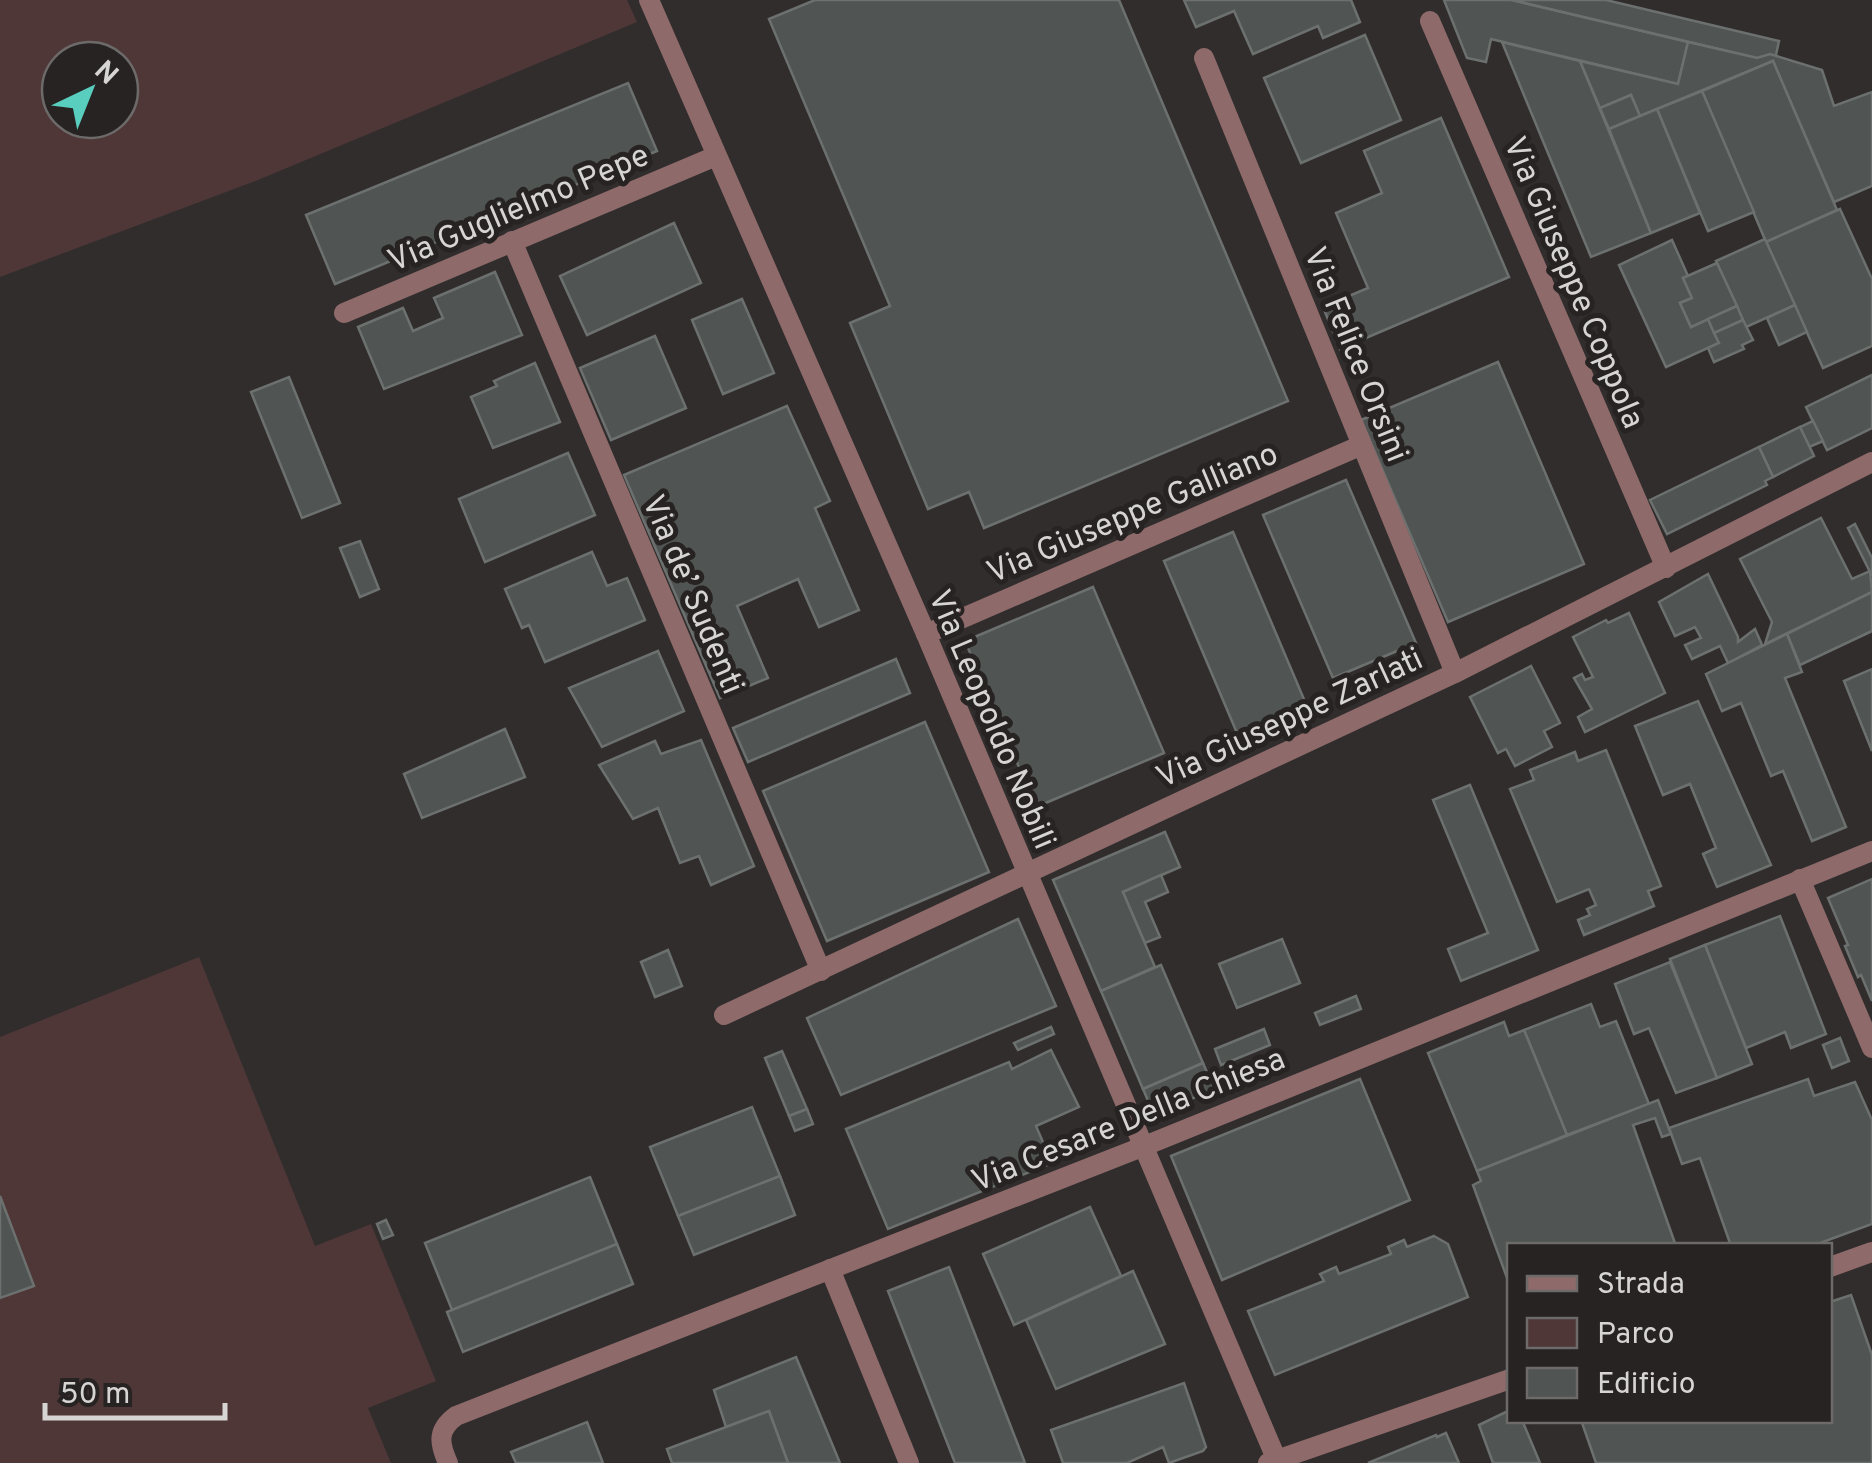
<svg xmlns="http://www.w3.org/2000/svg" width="1872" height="1463" font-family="Overpass,sans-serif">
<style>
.green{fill:#4f3737;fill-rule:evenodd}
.building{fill:#505453;stroke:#6c7170;stroke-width:2.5}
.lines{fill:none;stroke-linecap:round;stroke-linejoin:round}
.street{stroke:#8e6a6a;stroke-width:20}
.labels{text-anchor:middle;stroke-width:10;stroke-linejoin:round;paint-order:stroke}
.street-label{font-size:32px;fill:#d7d4d4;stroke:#272323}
</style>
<rect width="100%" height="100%" fill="#312d2d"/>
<g class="green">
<path d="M0 0H627L637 22 258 180 0 277ZM120 60V120H60V60Z"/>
<path d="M199 957 315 1246 371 1224 436 1381 368 1408 391 1463H0V1037Z"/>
</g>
<g class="building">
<path d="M815 0H1119L1288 401 984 528 969 492 928 509 850 323 890 306 769 19Z"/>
<path d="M1184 0H1351L1360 22 1323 38 1318 26 1253 54 1234 11 1196 27Z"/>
<path d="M1444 0H1512L1688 42 1678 84 1491 39 1486 62 1467 58Z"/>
<path d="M1512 0H1606L1779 41 1776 55 1757 58Z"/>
<path d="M1365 35 1401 120 1301 163 1264 78Z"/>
<path d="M1502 42 1580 61 1651 233 1591 257Z"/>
<path d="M1688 42 1757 58 1770 54 1822 70 1834 106 1872 92V186L1834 202 1773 61 1640 116 1631 95 1600 108 1580 61 1678 84Z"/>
<path d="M1773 61 1837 210 1766 242 1702 91Z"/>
<path d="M628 83 657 151 335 284 306 215Z"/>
<path d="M1702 91 1754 212 1708 231 1657 109Z"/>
<path d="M1631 95 1640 116 1609 129 1600 108Z"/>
<path d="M1657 109 1700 213 1651 233 1609 129Z"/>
<path d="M1441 118 1509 277 1340 349 1323 307 1368 288 1336 213 1382 193 1364 151Z"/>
<path d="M1840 209 1872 279V346L1823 368 1766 242Z"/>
<path d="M674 223 701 283 587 335 560 276Z"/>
<path d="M1765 239 1795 305 1746 327 1716 261Z"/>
<path d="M1672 240 1688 276 1683 278 1692 298 1680 303 1691 327 1708 319 1719 343 1666 367 1619 265Z"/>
<path d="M1717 263 1737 306 1691 327 1680 303 1692 298 1683 278Z"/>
<path d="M495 272 522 335 384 389 358 327 403 308 413 331 443 318 434 298Z"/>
<path d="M742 299 774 373 723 394 692 320Z"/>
<path d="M1795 305 1807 332 1779 345 1767 318Z"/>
<path d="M1737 306 1743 320 1714 333 1708 319Z"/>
<path d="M1743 320 1753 340 1742 345 1744 349 1714 362 1708 348 1719 343 1714 333Z"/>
<path d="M655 336 686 408 611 440 580 368Z"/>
<path d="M1498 362 1584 564 1448 622 1361 420Z"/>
<path d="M535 363 560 422 493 448 471 397 497 386 494 381Z"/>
<path d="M1872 375V428L1827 450 1806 407Z"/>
<path d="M289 377 340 503 302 518 251 392Z"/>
<path d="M787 406 830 501 815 508 859 610 819 627 798 579 737 606 768 678 720 698 624 475Z"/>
<path d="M1813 421 1823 441 1809 447 1800 427Z"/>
<path d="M1800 427 1814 456 1773 477 1759 447Z"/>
<path d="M1759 447 1773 477 1765 481 1767 485 1667 534 1650 500Z"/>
<path d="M568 453 595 515 485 562 459 499Z"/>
<path d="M1346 480 1416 643 1333 678 1263 515Z"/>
<path d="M1821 518 1852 579 1870 571 1872 592 1765 644 1772 622 1740 559Z"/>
<path d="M1855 524 1872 558V576L1848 528Z"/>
<path d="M1233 532 1306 704 1237 733 1164 561Z"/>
<path d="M360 541 379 589 360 597 340 548Z"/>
<path d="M592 552 607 586 627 578 645 620 545 662 529 625 522 628 505 589Z"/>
<path d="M1708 574 1738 637V642L1755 629 1762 645 1728 663 1720 646 1692 659 1685 645 1701 638 1695 627 1675 636 1659 602Z"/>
<path d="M1093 587 1164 753 1036 807 965 641Z"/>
<path d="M1872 592V631L1800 665 1787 634Z"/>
<path d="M1629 613 1665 693 1585 732 1578 717 1592 709 1574 678 1582 674 1585 680 1593 677 1573 637 1606 620 1608 623Z"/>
<path d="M1787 634 1802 672 1785 678 1846 827 1812 841 1783 771 1771 776 1741 703 1722 711 1706 674Z"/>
<path d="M658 651 684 711 602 747 569 688Z"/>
<path d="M896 659 910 693 748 762 733 728Z"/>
<path d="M1531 666 1560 723 1544 731 1552 747 1515 766 1506 749 1498 753 1470 697Z"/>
<path d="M1872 669V751L1844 681Z"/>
<path d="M1698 701 1771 865 1717 887 1703 854 1716 848 1690 784 1663 795 1635 726Z"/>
<path d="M925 722 989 872 827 941 763 791Z"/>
<path d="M505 729 525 777 422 818 404 774Z"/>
<path d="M701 740 754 866 711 885 699 856 680 863 658 808 633 819 599 765 655 741 661 754Z"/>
<path d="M1606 750 1661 886 1648 891 1654 906 1584 935 1578 920 1590 915 1587 909 1596 905 1589 889 1557 902 1510 789 1534 780 1530 770 1575 752 1578 761Z"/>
<path d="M1470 785 1538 950 1461 981 1448 949 1488 933 1433 800Z"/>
<path d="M1165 832 1180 867 1123 892 1155 967 1101 991 1053 880Z"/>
<path d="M1161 875 1168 892 1145 902 1160 937 1145 943 1123 892Z"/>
<path d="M1872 879V1001L1861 975 1858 977 1845 946 1848 945 1828 898Z"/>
<path d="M1780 916 1826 1034 1791 1048 1785 1032 1746 1048 1705 945Z"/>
<path d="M1018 919 1056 1006 841 1095 807 1018Z"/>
<path d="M1282 939 1300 983 1237 1008 1219 964Z"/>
<path d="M1705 945 1752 1064 1717 1078 1670 959Z"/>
<path d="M668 950 682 986 655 997 641 962Z"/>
<path d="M1670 962 1717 1078 1676 1093 1649 1028 1634 1034 1615 984Z"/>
<path d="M1161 965 1203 1063 1143 1089 1101 991Z"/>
<path d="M1356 996 1361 1009 1320 1025 1315 1013Z"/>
<path d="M1591 1004 1600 1027 1616 1021 1649 1104 1567 1135 1524 1030Z"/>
<path d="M1504 1022 1509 1036 1524 1030 1567 1135 1477 1171 1428 1053Z"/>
<path d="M1051 1027 1054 1034 1018 1050 1014 1043Z"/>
<path d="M1264 1029 1270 1045 1221 1065 1215 1049Z"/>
<path d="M1840 1038 1849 1061 1832 1068 1823 1045Z"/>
<path d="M1051 1050 1079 1107 1036 1126 1052 1163 888 1229 846 1129 1009 1062 1012 1069Z"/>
<path d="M782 1051 807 1109 789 1116 765 1058Z"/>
<path d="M1203 1063 1214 1089 1154 1115 1143 1089Z"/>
<path d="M1360 1079 1410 1200 1222 1280 1171 1156Z"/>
<path d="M1808 1079 1814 1096 1855 1082 1872 1120V1224L1812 1246H1731L1700 1158 1682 1164 1669 1128Z"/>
<path d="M1658 1100 1671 1134 1662 1137 1655 1118 1633 1125 1676 1246H1510V1286L1473 1185 1481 1181 1477 1171Z"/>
<path d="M752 1107 780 1176 678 1216 650 1147Z"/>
<path d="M807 1109 813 1124 795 1131 789 1116Z"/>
<path d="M780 1176 795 1215 694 1255 678 1216Z"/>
<path d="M590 1177 617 1244 452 1310 425 1243Z"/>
<path d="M0 1196 34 1286 0 1298Z"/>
<path d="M1090 1207 1121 1276 1014 1325 983 1254Z"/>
<path d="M386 1220 393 1235 383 1239 377 1224Z"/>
<path d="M1434 1236 1448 1244 1468 1297 1275 1375 1248 1311 1324 1281 1320 1274 1336 1267 1339 1274 1391 1254 1388 1247 1404 1240 1407 1247Z"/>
<path d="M617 1244 633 1284 463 1352 447 1312Z"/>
<path d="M949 1267 1025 1463H955L888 1291Z"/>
<path d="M1133 1271 1165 1344 1056 1389 1026 1320Z"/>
<path d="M1851 1295 1872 1355V1463H1596L1581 1420H1830V1302Z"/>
<path d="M796 1357 840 1463H788L769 1411 726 1427 714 1390Z"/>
<path d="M1184 1383 1206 1447 1203 1451 1169 1463 1163 1447 1127 1463H1063L1051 1430Z"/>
<path d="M1510 1410V1420H1522L1540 1463H1493L1479 1425Z"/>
<path d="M769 1411 788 1463H672L667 1449Z"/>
<path d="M587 1422 603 1463H516L511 1452Z"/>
<path d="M1446 1433 1459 1463H1368L1436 1435 1437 1437Z"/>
</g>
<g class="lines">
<g class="street">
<path d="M649 0 926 634 1278 1463"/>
<path d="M1430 21 1666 568"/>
<path d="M1204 58 1455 673"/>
<path d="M512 241 821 971"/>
<path d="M344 313 716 156"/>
<path d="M926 634 1362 445"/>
<path d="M1800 879 1872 1048"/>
<path d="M724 1015 1455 673 1872 462"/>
<path d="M1830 1267 1872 1252"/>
<path d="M830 1269 909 1463"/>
<path d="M448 1463C439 1443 437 1430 456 1416L1142 1147 1872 851"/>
<path d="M1268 1463 1510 1379"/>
</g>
</g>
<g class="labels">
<g class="street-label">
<text transform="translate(518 207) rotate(-23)" y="11">Via Guglielmo Pepe</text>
<text transform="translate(1575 282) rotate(67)" y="11">Via Giuseppe Coppola</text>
<text transform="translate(1357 354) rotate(68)" y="11">Via Felice Orsini</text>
<text transform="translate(1132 512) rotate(-23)" y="11">Via Giuseppe Galliano</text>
<text transform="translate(694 594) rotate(67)" y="11">Via de’ Sudenti</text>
<text transform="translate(1289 717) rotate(-25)" y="11">Via Giuseppe Zarlati</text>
<text transform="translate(993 719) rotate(67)" y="11">Via Leopoldo Nobili</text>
<text transform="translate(1128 1119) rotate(-22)" y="11">Via Cesare Della Chiesa</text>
</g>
</g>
<rect x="1507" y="1243" width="325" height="180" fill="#272323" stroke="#6d6a6a" stroke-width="2.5"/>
<rect x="1527" y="1276" width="50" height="15" fill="#8e6a6a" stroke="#6d6a6a" stroke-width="2.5"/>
<text x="1597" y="1293" font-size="30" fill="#d7d4d4">Strada</text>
<rect x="1527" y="1318" width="50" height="30" fill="#4f3737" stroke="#6d6a6a" stroke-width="2.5"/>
<text x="1597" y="1343" font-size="30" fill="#d7d4d4">Parco</text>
<rect x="1527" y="1368" width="50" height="30" fill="#505453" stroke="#6d6a6a" stroke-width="2.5"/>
<text x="1597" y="1393" font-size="30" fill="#d7d4d4">Edificio</text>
<g transform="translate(90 90) rotate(43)"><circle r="48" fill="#272323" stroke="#6d6a6a" stroke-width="2.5"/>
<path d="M0-8L18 38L0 25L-18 38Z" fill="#59cebe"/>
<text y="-15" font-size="28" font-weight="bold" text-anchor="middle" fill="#d7d4d4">N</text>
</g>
<path d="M45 1403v15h180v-15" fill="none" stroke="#d7d4d4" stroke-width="5"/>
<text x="60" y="1403" font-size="30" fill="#d7d4d4" stroke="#272323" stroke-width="8" paint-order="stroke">50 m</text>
</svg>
